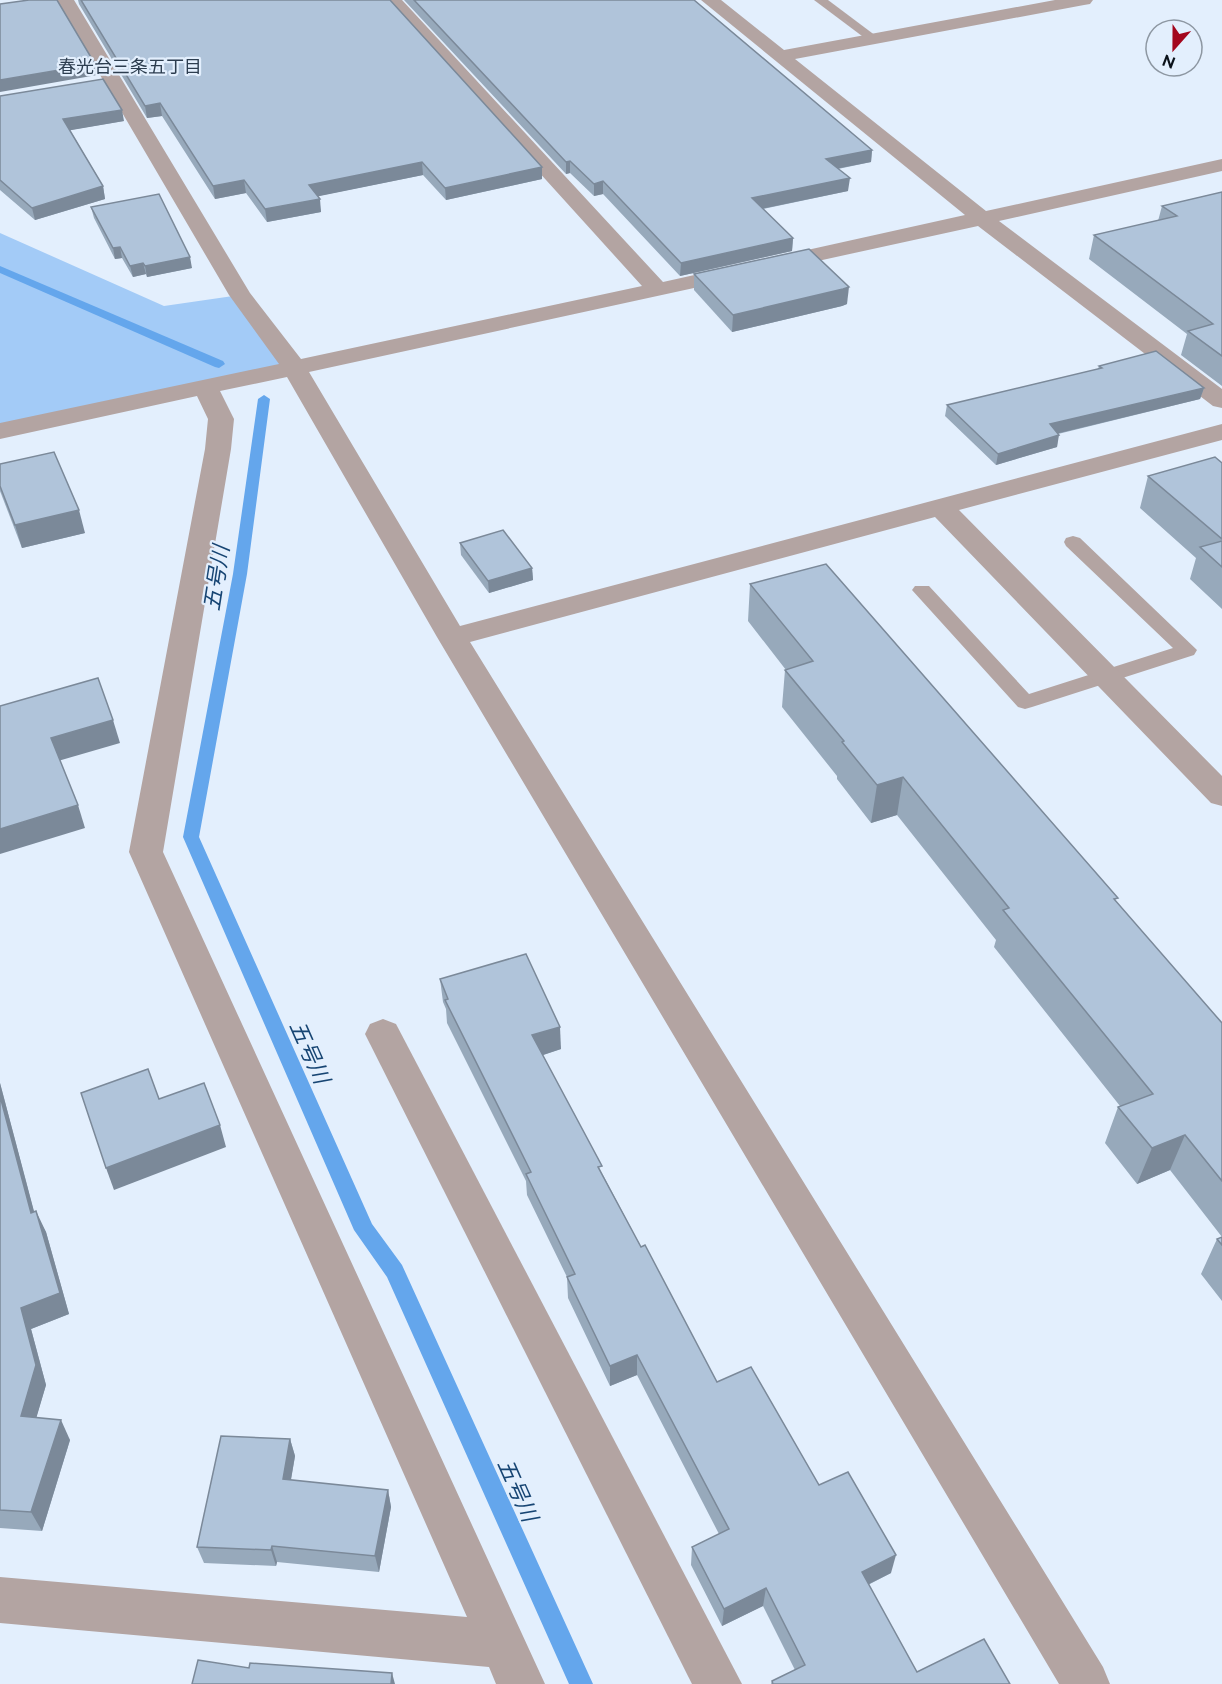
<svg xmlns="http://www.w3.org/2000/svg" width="1222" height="1684" font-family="Raleway,'Noto Sans JP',sans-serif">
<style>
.green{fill:#a3cbf7}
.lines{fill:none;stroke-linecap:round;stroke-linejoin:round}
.stream{fill:#64a6ec;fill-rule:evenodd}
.lane{fill:#b3a4a2;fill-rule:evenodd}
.street{fill:#b3a4a2;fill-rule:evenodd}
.wall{fill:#97a9bb}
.shaded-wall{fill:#7b8999}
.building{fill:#b0c4da;stroke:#7b8999;stroke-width:1.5}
.labels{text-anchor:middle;stroke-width:4.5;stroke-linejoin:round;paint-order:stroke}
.far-neighbourhood-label{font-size:18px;fill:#2c3d4f;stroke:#e3effd}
.water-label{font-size:22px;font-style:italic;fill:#174573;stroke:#e3effd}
</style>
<rect width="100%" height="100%" fill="#e3effd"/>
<path class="green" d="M0 233 164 306 240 295 294 367 0 432Z"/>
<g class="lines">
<g class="stream">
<path d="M0 266 223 361 225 364 219 368 215 367 0 273Z"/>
<path d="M264 395 270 399 247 574 199 837 372 1224 402 1265 593 1684H569L387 1277 354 1230 183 837 233 574 258 399Z"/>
</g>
<g class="lane">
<path d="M814 0H828L880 39 874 43 870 42Z"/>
<path d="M1073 536 1080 538 1197 650 1194 655 1032 707 1025 709 1018 707 912 590 915 586H929L1029 694 1173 648 1066 546 1064 542 1066 538Z"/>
</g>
<g class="street">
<path d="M56 0H74L250 293 301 359 642 286 383 0H402L663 282 965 215 701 0H721L784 50 1055 0H1093L1090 4 1084 5 795 59 986 211 1222 159V171L999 221 1222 389V408L1213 406 978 226 309 372 460 626 1222 424V440L959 510 1222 776V806L1211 803 935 517 470 642 1103 1667 1110 1684H1059L437 637 287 377 220 391 234 419 231 449 163 852 545 1684H496L489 1667 0 1623V1577L467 1617 129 852 205 449 208 419 197 396 0 439V423L279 364 229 295Z"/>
<path d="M383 1019 396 1024 742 1684H692L365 1034 370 1024Z"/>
</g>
</g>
<g class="wall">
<path d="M78 0H390L542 179 446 200 423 175 318 196 321 212 267 222 246 193 215 199 162 116 147 118 79 4Z"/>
<path d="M404 0H694L872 150 871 162 838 169 848 191 763 209 793 238 792 251 680 276 603 194 594 196 570 173 566 174Z"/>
<path d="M0 96 124 121 70 130 103 186 105 199 35 220 0 190Z"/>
<path d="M1222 192V386L1181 355 1187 334 1089 259 1094 235 1158 221 1162 206Z"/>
<path d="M91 207 192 268 147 277 146 274 133 277 122 258 115 259 94 218Z"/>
<path d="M694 274 847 304 842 306 732 332 694 290Z"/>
<path d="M1099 366 1204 388 1200 399 1058 434 1057 447 996 465 945 416 947 405 1098 369Z"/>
<path d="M1222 463V609L1190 579 1196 558 1140 508 1148 476Z"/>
<path d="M0 464 85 533 22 548 0 491Z"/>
<path d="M460 543 532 568 533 580 489 593 461 555Z"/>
<path d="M750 584 1117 903 1222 1023V1301L1201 1274 1217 1239 1222 1237 1170 1170 1137 1184 1105 1143 1118 1107 1120 1106 994 947 996 940 897 815 871 823 837 779V776L782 707 785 670H786L748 621Z"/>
<path d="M440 979 561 1049 543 1055 602 1173 641 1247 717 1382 819 1485 891 1573 868 1585 917 1672 1010 1684H771L772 1681 795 1670 763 1606 722 1626 691 1565 692 1547 719 1534 637 1375 610 1386 568 1298 567 1277 527 1195 526 1181 447 1023 446 1009 443 1002Z"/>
<path d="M0 1083 34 1212 46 1232 69 1314 31 1329 46 1385 36 1418 70 1440 42 1531 0 1528Z"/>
<path d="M290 1439 295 1456 291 1480 388 1490 391 1507 379 1572 277 1562 276 1566 204 1563 197 1547Z"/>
</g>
<g class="shaded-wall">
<path d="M95 64 97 75 0 92V80Z"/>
<path d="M160 103 162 116 147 118 145 106Z"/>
<path d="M122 110 124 121 66 131 63 119Z"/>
<path d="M872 150 871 162 825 171 826 159Z"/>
<path d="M570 161V173L566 174V162Z"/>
<path d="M422 162 423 175 310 198 309 185Z"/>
<path d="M542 167V179L446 200 445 188Z"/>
<path d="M850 178 848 191 751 211 752 198Z"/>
<path d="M244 180 246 193 215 199 213 186Z"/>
<path d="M603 181V194L594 196V184Z"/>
<path d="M103 186 105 199 35 220 32 208Z"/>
<path d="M320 199 321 212 267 222 265 209Z"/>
<path d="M793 238 792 251 680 276 681 263Z"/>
<path d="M120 247 122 258 115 259 113 248Z"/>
<path d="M190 257 192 268 147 277 145 266Z"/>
<path d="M143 263 146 274 133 277 130 266Z"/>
<path d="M849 287 847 304 842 306 732 332 733 315Z"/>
<path d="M1204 388 1200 399 1047 436 1050 424Z"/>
<path d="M1059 435 1057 447 996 465 998 454Z"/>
<path d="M79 510 85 533 22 548 15 525Z"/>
<path d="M532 568 533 580 489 593 488 581Z"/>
<path d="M113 720 120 743 58 761 51 738Z"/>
<path d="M903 777 897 815 871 823 877 785Z"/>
<path d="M78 805 85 828 0 854V829Z"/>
<path d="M560 1027 561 1049 534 1058 532 1035Z"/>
<path d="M0 1083 40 1234 31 1213 0 1096Z"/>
<path d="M220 1125 226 1147 114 1190 106 1168Z"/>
<path d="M1185 1135 1170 1170 1137 1184 1152 1148Z"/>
<path d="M36 1211 46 1232 69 1314 31 1329 46 1385 31 1436 21 1416V1308Z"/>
<path d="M637 1355V1375L610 1386V1366Z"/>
<path d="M61 1420 70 1440 42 1531 31 1512Z"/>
<path d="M290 1439 295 1456 288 1496 283 1479Z"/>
<path d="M388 1490 391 1507 379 1572 375 1556Z"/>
<path d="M272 1546 277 1562 276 1566 271 1550Z"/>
<path d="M896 1555 891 1573 857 1590 862 1572Z"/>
<path d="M766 1588 763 1606 722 1626 724 1609Z"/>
<path d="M392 1673 395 1684H391Z"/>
</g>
<g class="building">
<path d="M29 0H57L95 64 0 80V4Z"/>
<path d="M81 0H390L542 167 445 188 422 162 309 185 320 199 265 209 244 180 213 186 160 103 145 106Z"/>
<path d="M414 0H694L872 150 826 159 850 178 752 198 793 238 681 263 603 181 594 184 570 161 566 162Z"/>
<path d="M103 79 122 110 63 119 103 186 32 208 0 180V96Z"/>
<path d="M1222 192V356L1188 331 1213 324 1094 235 1177 216 1162 206Z"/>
<path d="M159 194 190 257 145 266 143 263 130 266 120 247 113 248 91 207Z"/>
<path d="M809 249 849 287 843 289 733 315 694 274Z"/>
<path d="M1156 351 1204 388 1050 424 1059 435 998 454 947 405 1102 368 1099 366Z"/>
<path d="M54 452 79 510 15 525 0 486V464Z"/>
<path d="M1215 457 1222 463V539L1148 476Z"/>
<path d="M503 530 532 568 488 581 460 543Z"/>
<path d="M1222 541V567L1200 547Z"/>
<path d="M826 564 1118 898 1114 899 1222 1023V1181L1185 1135 1152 1148 1118 1107 1153 1094 1003 910 1009 908 903 777 877 785 842 742 844 741 785 670 813 661 750 584Z"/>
<path d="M98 678 113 720 51 738 78 805 0 829V706Z"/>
<path d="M526 954 560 1027 532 1035 602 1166 598 1167 641 1247 645 1245 717 1382 751 1367 819 1485 848 1472 896 1555 862 1572 917 1672 984 1639 1010 1684H773L772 1681 805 1665 766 1588 724 1609 692 1547 729 1529 637 1355 610 1366 567 1277 575 1274 526 1174 531 1172 445 1000 448 999 440 979Z"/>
<path d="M148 1069 159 1099 204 1083 220 1125 106 1168 81 1093Z"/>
<path d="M0 1096 31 1213 36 1211 60 1293 21 1308 36 1365 21 1416 61 1420 31 1512 0 1510Z"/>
<path d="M1222 1237V1245L1217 1239Z"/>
<path d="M221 1436 290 1439 283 1479 388 1490 375 1556 272 1546 271 1550 197 1547Z"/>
<path d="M198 1660 249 1668 250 1663 392 1673 391 1684H192Z"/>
</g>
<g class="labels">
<g class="far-neighbourhood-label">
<text x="130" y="73">春光台三条五丁目</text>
</g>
<g class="water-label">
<text transform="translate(216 578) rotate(-81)" y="8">五号川</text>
<text transform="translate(310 1052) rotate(66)" y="8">五号川</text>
<text transform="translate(518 1490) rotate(66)" y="8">五号川</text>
</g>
</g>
<g transform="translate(1174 48) rotate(201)"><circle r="28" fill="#e3effd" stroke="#8d97a2" stroke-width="1.5"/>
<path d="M0-4.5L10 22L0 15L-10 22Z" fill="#a3061d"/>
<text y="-9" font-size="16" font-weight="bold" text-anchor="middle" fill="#0b121a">N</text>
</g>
</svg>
